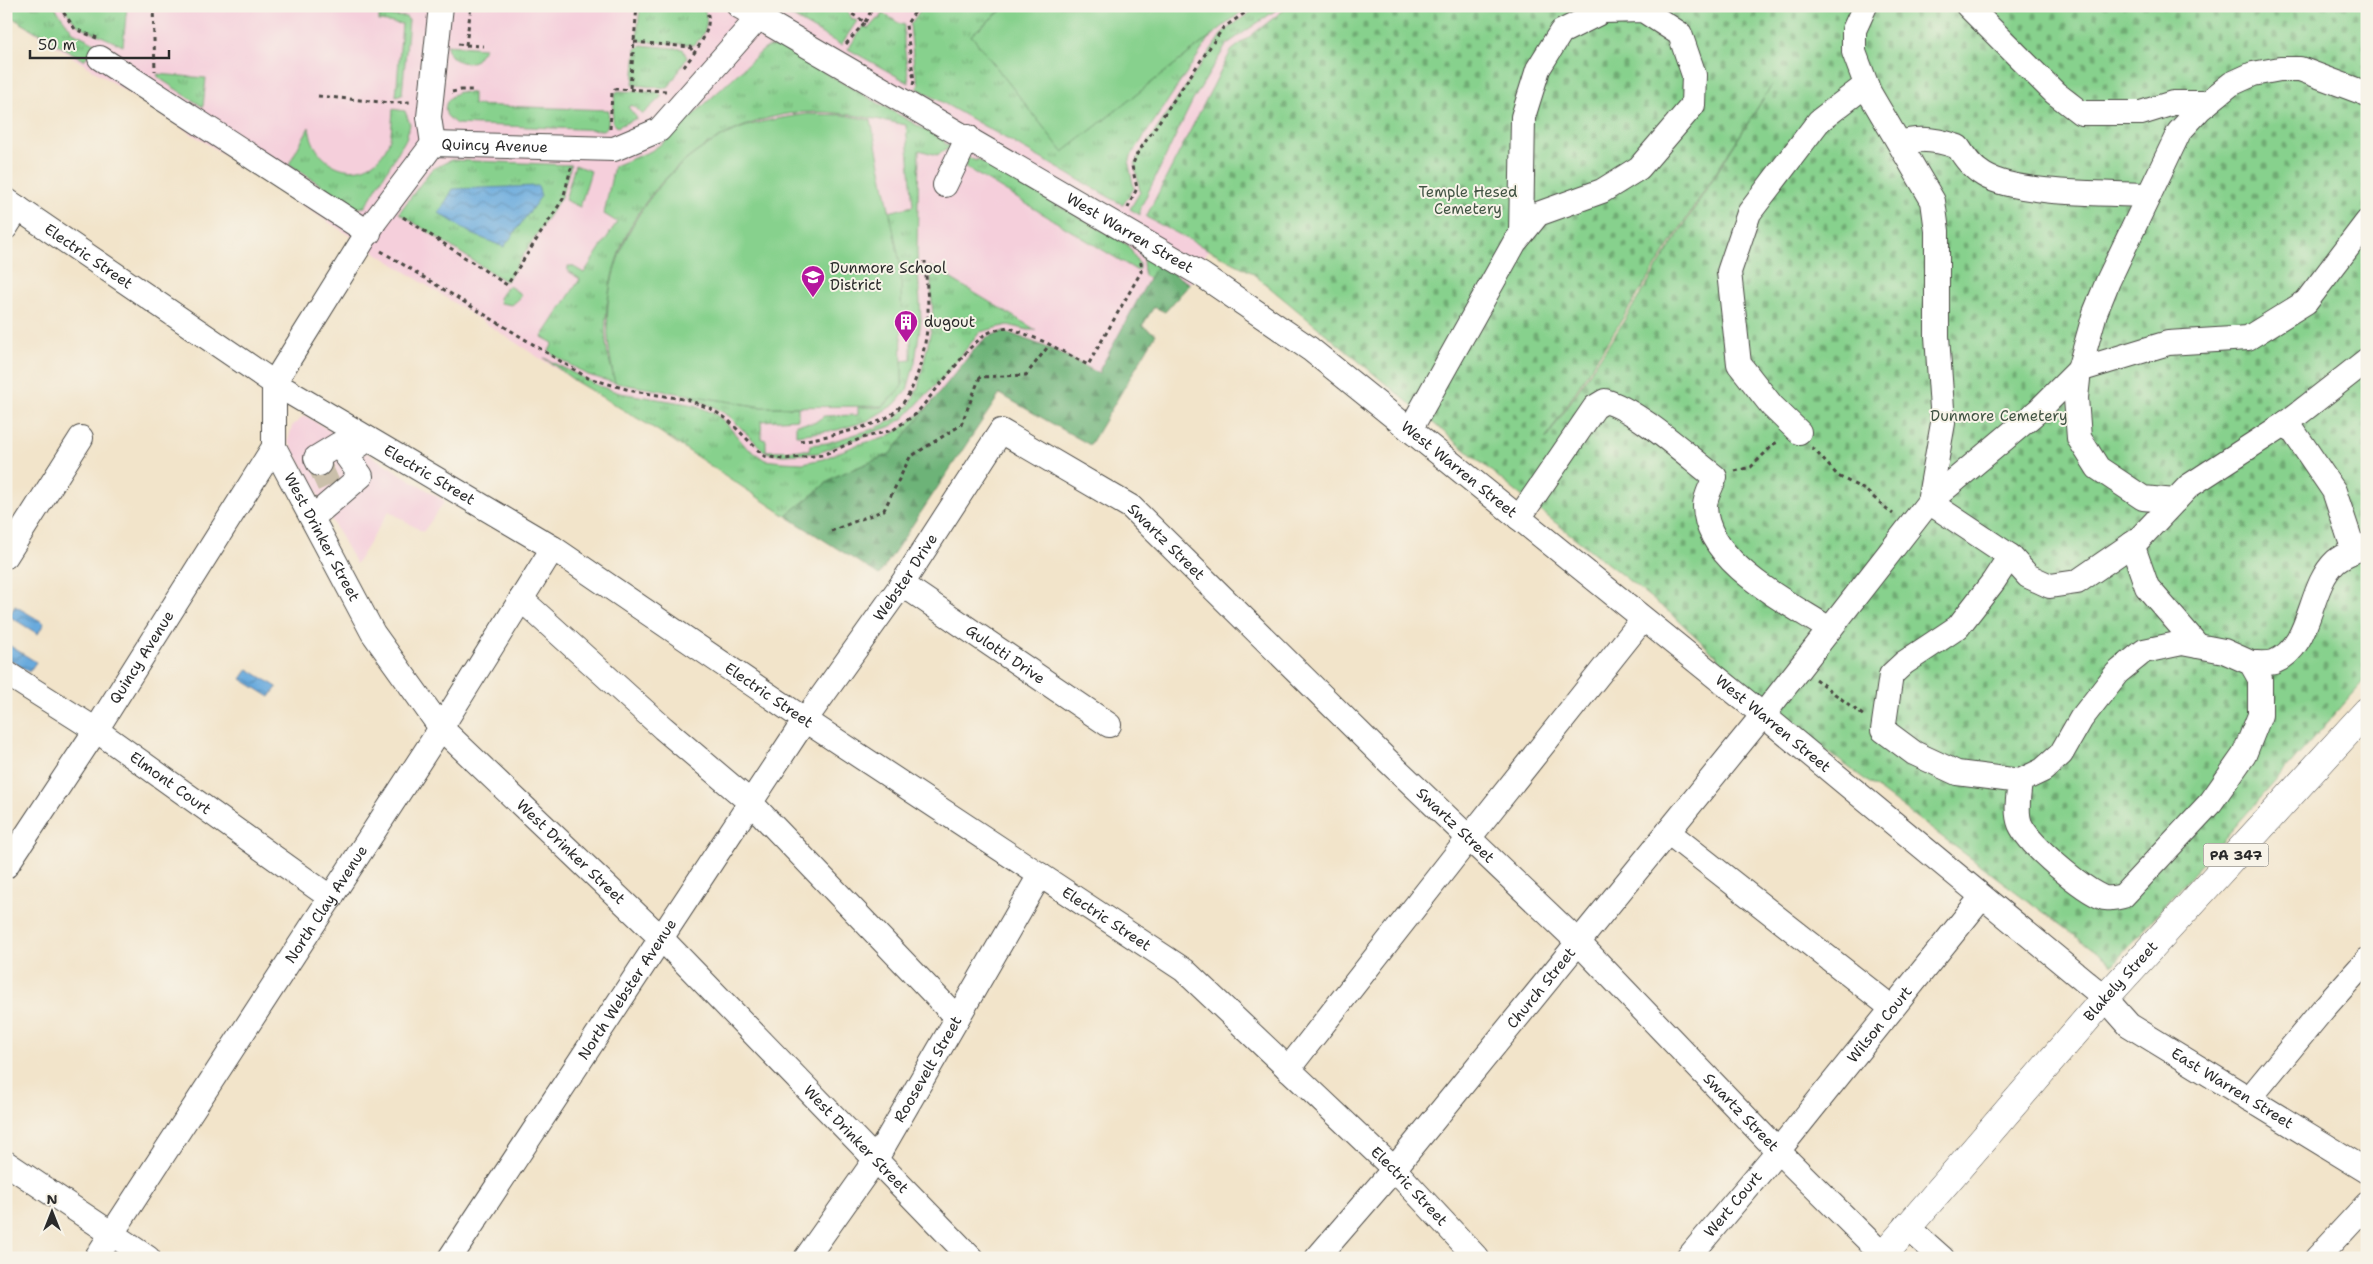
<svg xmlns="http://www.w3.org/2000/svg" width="2373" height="1264" font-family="'Shantell Sans',sans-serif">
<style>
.built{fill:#f5cfdb}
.grass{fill:url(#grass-tufts);stroke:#597e5c}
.forest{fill:url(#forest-firs);stroke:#4c6f52}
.cemetery{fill:url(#cemetery-stones);stroke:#597e5c;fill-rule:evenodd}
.garden{fill:#87d18d;stroke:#597e5c}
.water{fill:url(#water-waves);stroke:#4a6a84}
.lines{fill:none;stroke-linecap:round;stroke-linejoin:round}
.minor-tunnel{stroke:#cabfaa;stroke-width:24;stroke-dasharray:24 12;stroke-linecap:butt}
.minor-casing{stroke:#494743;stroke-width:26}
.major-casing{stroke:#494743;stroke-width:29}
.path{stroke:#494743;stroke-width:3;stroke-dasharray:4 4;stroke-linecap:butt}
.minor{stroke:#fff;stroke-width:24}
.major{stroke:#fff;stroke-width:28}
.labels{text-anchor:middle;stroke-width:4;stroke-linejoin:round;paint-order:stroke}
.shield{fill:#f7f3e8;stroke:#686764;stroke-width:1}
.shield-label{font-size:14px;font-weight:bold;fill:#2b2b2b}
.street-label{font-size:15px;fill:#2b2b2b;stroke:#f7f3e8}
.park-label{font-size:15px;fill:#425444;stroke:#f7f3e8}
.poi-label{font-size:15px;fill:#2b2b2b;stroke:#f7f3e8;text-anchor:start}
</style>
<defs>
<pattern id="grass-tufts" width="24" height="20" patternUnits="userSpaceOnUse" patternTransform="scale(1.25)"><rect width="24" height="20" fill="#87d18d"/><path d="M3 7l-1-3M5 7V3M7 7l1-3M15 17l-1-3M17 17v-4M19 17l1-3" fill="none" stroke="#6faa73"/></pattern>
<pattern id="forest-firs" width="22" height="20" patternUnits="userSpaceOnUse" patternTransform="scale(1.25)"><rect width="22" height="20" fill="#6db378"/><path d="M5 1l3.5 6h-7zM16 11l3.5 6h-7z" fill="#5a9263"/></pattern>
<pattern id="cemetery-stones" width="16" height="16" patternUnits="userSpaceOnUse" patternTransform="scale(1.25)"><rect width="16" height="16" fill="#87d18d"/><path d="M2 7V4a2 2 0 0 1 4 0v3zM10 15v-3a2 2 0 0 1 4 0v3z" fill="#6faa73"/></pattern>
<pattern id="water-waves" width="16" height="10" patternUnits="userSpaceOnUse" patternTransform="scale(1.25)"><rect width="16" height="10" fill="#69aadd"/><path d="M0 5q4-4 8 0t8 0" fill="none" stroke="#578bb3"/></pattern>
</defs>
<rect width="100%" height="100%" fill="#f7f3e8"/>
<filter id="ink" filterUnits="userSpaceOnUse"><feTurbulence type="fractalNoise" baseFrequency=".02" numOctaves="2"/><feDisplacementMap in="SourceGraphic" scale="10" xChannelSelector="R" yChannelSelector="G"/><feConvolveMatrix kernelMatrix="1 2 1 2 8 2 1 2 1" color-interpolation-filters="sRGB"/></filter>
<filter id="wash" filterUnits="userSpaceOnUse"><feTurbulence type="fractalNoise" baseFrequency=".0096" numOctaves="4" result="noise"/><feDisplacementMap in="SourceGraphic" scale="20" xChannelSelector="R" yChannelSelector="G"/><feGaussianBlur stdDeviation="1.12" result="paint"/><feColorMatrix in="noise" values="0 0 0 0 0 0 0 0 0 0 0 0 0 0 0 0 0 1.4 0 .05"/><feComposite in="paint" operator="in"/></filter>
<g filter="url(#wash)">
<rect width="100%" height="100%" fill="#f2e4ca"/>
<g class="built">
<path d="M9 6H1289L1231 51 1146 217 1208 250 1190 284 1165 312 1154 307 1142 326 1156 334 1090 445 1000 394 879 575 657 430 575 381 6 14Z"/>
<path d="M305 415 445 501 423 532 389 511 356 564 288 441 292 426Z"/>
</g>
<g class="grass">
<path d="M9 6H54L73 32 97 44 84 60 6 14Z"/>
<path d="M62 6H127L123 46 77 25Z"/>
<path d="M640 6H702C711 18 706 37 693 45L640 41 637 37Z"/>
<path d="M774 6H845L852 19 857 21 841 45Z"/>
<path d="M923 6H1006L971 35 1063 152 1211 36 1131 156 1129 165 1134 188 1123 205 917 88 919 84 914 67 910 25Z"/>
<path d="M1267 6H1282L1227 44 1192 102 1140 209V215L1130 209 1140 192 1135 165 1139 155 1223 32 1255 9Z"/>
<path d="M883 13 900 24 904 23V44L909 83 848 49 864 26 868 29 877 19H880Z"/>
<path d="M379 15 406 17 409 20 402 94 396 96 402 24 379 21Z"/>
<path d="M447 45 485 48 475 61C462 66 448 59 447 45Z"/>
<path d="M641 45 683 49 687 58 668 88 633 85 636 49Z"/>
<path d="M768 47H780L785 50 945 141 944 143 951 147 937 155 919 150 917 253 921 320 915 362 907 390 895 404 867 421 837 430 796 435V424L814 423 824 416 858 415V407H883L902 386V361L911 360V326H905L906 319 900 318V264L889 212 913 206 906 125C865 117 824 107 782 115 693 133 622 203 609 293 606 311 604 332 607 350 609 361 613 372 615 383L588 375 553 355 549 351 553 343 542 337 580 279 568 271V266H572L584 273 617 222 604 214 614 166 651 151 664 142 762 51Z"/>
<path d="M157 74 206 78 203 107 159 78Z"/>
<path d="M618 91 658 92 662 96 643 114 632 105 628 107 637 118 617 127 612 121 615 93Z"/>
<path d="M459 92 473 93V105L609 110 608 126 603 130 456 124 447 116C442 105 449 96 459 92Z"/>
<path d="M393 109 405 111 410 124 406 139 365 207 356 208 289 164 309 127C314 172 369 187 388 144 392 134 392 121 393 109Z"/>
<path d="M968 157 976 161 977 159 1128 245 1139 264V269L1136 270 965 167Z"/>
<path d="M451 160 571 165 561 197 506 282 399 213 431 170Z"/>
<path d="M575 165 591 171 580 207 565 200Z"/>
<path d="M1138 251 1159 263 1150 278 1144 276 1143 259Z"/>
<path d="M930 266 1036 330H1028L1008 325 980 332 946 374 904 418 891 426 818 453 784 455 772 454 764 451 729 416 716 408 690 397V395L761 407H798V419L761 421 762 439 766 440V451L809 450 810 445 827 443 876 428 896 418 910 404 918 388 933 321Z"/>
<path d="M509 286 521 294V297L512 305 500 303 499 298 506 287Z"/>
<path d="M544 358 599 386 620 393 695 405 715 414 725 422 746 447 765 460 782 462 803 463 823 459 859 444 885 438 902 428 929 406 890 454 834 477 786 516 657 430 575 381Z"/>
</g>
<path class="forest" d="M1159 265 1190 284 1165 312 1154 307 1142 326 1156 334 1090 445 1000 394 879 575 786 516 834 477 890 454 977 346 987 337 1004 331 1054 350 1100 374V369L1154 270Z"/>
<path class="cemetery" d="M1289 6H2367V678L2113 964 1777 714 1674 616 1514 490 1251 272 1146 217 1231 51ZM1772 85 1615 335 1546 439V438Z"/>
<g class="garden">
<path d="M1007 6H1249L1063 152 971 35Z"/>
<path d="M807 114 843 115 871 120 901 268 902 386 883 406 763 407 615 383C609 357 606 331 608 304 616 225 672 152 747 126 767 120 787 117 807 114Z"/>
</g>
<g class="water">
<path d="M538 186 541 196 504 247 472 234 439 213 453 189Z"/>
<path d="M15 606 44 623 38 634 9 616Z"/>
<path d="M7 644 36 662 29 672 6 657Z"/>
<path d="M248 669 277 687 270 697 241 679Z"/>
</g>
</g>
<g filter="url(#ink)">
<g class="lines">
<path class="minor-tunnel" d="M319 464 329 486"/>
<g class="minor-casing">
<g id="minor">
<path id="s1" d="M739 6 1202 275 1310 349 1763 715 2105 998 2129 1025 2367 1171"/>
<path d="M1865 6 1854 30V52L1869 92 1933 201 1937 231V336L1943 423 1929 502 2010 556 2028 576 2050 586 2077 582 2138 540 2189 486 2289 421 2367 360"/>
<path d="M1968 6 2055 93 2081 113H2141L2173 103H2207"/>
<path d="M100 58 369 233"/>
<path d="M1900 143C1919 137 1939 140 1958 147 1965 158 1972 168 1984 175 2017 195 2108 193 2149 195"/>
<path d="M433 144 429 117 441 6"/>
<path d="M945 185 968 137"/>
<path id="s2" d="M6 200 274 383 553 548 805 720 1184 970 1394 1169 1477 1258"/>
<path d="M6 227 18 208"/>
<path id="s3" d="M274 383V447L373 633 441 728 661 938 971 1258"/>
<path id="s4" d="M274 383 375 221 433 144 614 149 659 130 758 18"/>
<path d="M2287 422 2334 491 2354 551"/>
<path d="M1410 430 1515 242 1521 235 1538 214 1602 191 1639 168 1693 105 1694 75 1680 34 1643 10 1603 11 1561 32 1538 69 1523 117 1521 235"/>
<path d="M1799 432 1772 406 1739 364 1729 272 1749 213 1819 121 1866 85"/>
<path d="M319 464 316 458 339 444 346 455"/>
<path d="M2175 501 2143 498 2098 468 2079 438 2076 398 2079 370 2095 313 2108 281 2179 132 2200 109 2231 84 2253 74 2280 69H2300L2367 94"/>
<path d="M312 518 361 476 346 455 368 439"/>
<path d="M1519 518 1595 407 1605 401C1636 409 1688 456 1715 477 1712 485 1705 497 1705 506 1706 563 1788 602 1829 629"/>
<path d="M2132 544 2147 587 2198 646"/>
<path d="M6 556 81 438"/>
<path d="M2010 556 1993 582 1958 627 1904 663 1891 675 1883 730 1914 753 1957 773 2020 781 2043 770 2061 754 2081 719 2117 673 2144 651 2182 643 2224 651 2251 663 2260 679V715L2244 755 2211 802 2123 896C2118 897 2110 899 2104 898 2082 889 2030 846 2020 824 2015 811 2019 794 2020 781"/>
<path id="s5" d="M902 584 1109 725"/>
<path d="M521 599 663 728 750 802 957 1018"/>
<path d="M2251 663C2258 663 2268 664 2274 662 2313 646 2307 588 2336 561 2344 554 2357 550 2367 545"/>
<path id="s6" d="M6 673 96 730 331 898"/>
<path d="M1668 832 1892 1008"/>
<path id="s7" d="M6 866 96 730 274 447"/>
<path d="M1288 1069 1469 838 1643 619"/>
<path d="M2249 1099 2324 1008 2367 960"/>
<path d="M6 1163 148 1258"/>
<path d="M1906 1226 1942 1258"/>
<path id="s8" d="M96 1258 441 728 553 548"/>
<path id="s9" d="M450 1258 805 720 902 584 1001 431 1131 507 1388 761 1578 942 1778 1151 1883 1255"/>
<path id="s10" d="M806 1258 876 1159 1040 875"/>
<path id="s11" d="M1317 1258 1394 1169 1763 715 1929 502 2039 410 2079 370 2168 343 2248 338 2306 302 2367 222"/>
<path id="s12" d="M1688 1258 1778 1151 1982 897"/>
<path d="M2317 1258 2367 1204"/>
</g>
</g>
<g class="major-casing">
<g id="major">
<path id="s13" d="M1881 1258 2105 998 2367 711"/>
</g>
</g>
<g class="path">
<path d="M59 6 75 29 97 38"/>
<path d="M153 6 155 71"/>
<path d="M865 22 872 9"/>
<path d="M634 42 690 47 694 53"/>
<path d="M458 44 466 45 471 6"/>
<path d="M846 44 865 22 852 14 849 6"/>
<path d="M466 45 483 46"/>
<path d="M684 67C695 51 718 26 704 6"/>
<path d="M913 85 914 81 906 25 919 6"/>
<path d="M630 88 637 6"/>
<path d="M452 92 461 90H472"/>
<path d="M318 96 391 103 411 102"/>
<path d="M610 129 612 93 615 89 668 91"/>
<path d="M1128 208 1137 188 1132 166 1137 154 1223 28 1255 6"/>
<path d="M403 217 507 285 563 199 571 168"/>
<path d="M381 251 588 378 633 391 689 400 711 409 727 419 764 456 783 459 823 455 862 438 893 430 916 414 970 348 984 335 992 331 1008 327 1045 342 1088 365 1141 272V262"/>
<path d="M800 441C828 436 858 431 884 419 914 405 923 359 927 330 930 309 926 282 925 261"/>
<path d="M1812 447 1838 476 1865 490 1893 514"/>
<path d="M1735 471 1751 467 1774 444 1780 441"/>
<path d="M831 531 884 510 910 457 961 425 980 377 1026 375 1050 344"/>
<path d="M1815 679 1864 716"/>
</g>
<use href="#minor" class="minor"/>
<use href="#major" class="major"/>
</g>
</g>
<defs>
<g id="school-pin" transform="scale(1.25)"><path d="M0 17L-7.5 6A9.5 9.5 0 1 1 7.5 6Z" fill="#b5179e" stroke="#f7f3e8"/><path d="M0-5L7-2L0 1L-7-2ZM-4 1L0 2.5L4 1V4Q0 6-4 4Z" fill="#fff"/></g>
<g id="building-pin" transform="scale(1.25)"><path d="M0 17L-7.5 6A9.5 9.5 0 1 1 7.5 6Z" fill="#b5179e" stroke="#f7f3e8"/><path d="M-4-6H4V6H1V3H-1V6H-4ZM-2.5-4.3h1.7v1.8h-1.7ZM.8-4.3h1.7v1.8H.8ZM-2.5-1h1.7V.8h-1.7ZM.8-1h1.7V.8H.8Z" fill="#fff"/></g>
</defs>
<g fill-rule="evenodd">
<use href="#school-pin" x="813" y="277"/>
<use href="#building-pin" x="906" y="322"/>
</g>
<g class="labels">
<rect class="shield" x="2203.5" y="843.5" width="65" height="23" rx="4"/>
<g class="shield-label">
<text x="2236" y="860">PA 347</text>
</g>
<g class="street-label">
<text dy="5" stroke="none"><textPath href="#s4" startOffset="349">Quincy Avenue</textPath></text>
<text dy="5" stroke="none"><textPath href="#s1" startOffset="452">West Warren Street</textPath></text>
<text dy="5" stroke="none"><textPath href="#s2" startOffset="100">Electric Street</textPath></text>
<text dy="5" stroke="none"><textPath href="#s1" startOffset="858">West Warren Street</textPath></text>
<text dy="5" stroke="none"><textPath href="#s2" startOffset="505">Electric Street</textPath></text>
<text dy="5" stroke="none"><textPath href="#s3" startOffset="166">West Drinker Street</textPath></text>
<text dy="5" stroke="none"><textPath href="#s9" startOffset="1194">Swartz Street</textPath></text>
<text dy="5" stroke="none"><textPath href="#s9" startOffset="819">Webster Drive</textPath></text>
<text dy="5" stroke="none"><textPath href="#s5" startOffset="125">Gulotti Drive</textPath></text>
<text dy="5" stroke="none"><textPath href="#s7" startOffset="249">Quincy Avenue</textPath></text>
<text dy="5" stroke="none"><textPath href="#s2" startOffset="910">Electric Street</textPath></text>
<text dy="5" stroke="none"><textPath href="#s1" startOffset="1262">West Warren Street</textPath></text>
<text dy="5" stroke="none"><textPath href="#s6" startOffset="198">Elmont Court</textPath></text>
<text dy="5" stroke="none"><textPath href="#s9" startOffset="1599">Swartz Street</textPath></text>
<text dy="5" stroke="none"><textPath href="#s3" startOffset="571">West Drinker Street</textPath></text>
<text dy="5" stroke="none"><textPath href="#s8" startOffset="422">North Clay Avenue</textPath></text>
<text dy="5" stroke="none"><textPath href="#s2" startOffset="1315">Electric Street</textPath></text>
<text dy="5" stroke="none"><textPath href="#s13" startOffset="366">Blakely Street</textPath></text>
<text dy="5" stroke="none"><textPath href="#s11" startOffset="351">Church Street</textPath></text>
<text dy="5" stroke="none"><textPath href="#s9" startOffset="322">North Webster Avenue</textPath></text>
<text dy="5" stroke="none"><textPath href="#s12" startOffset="302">Wilson Court</textPath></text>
<text dy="5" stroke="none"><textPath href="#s10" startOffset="225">Roosevelt Street</textPath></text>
<text dy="5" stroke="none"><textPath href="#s1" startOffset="1850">East Warren Street</textPath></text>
<text dy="5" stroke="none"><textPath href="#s9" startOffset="2004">Swartz Street</textPath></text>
<text dy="5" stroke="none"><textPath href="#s3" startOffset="976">West Drinker Street</textPath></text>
<text dy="5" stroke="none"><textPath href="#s2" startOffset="1720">Electric Street</textPath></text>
<text dy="5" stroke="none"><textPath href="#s12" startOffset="70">Wert Court</textPath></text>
</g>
<g class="park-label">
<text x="1468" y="197">Temple Hesed<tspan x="1468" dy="17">Cemetery</tspan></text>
<text x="1999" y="421">Dunmore Cemetery</text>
</g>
<g class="poi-label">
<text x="830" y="273">Dunmore School<tspan x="830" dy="17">District</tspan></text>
<text x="924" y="327">dugout</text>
</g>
</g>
<rect width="2373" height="1264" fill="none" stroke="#f7f3e8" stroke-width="25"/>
<g transform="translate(52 1212)" stroke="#f7f3e8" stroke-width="4" paint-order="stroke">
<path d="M0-4L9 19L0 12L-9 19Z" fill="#2b2b2b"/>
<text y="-8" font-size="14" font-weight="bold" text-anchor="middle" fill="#2b2b2b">N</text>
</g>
<path d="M30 50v8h139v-8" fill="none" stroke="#2b2b2b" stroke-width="2.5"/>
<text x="38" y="50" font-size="15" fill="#2b2b2b" stroke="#f7f3e8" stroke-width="4" paint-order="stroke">50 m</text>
</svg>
